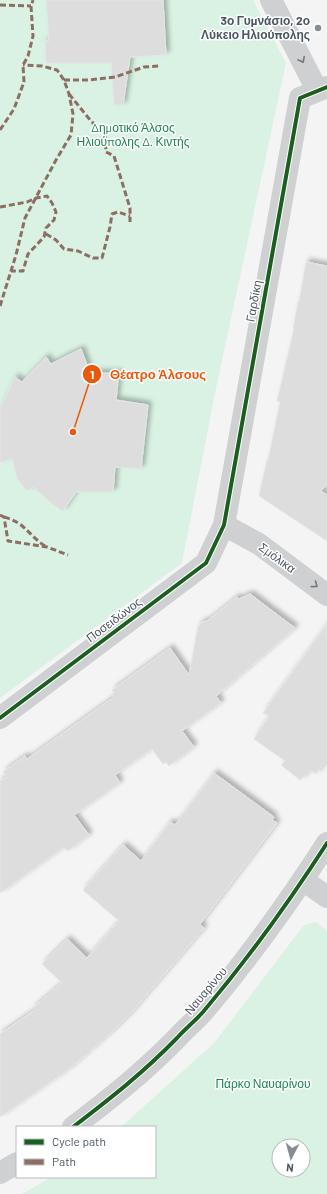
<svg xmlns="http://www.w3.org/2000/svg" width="327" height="1194" font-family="Barlow,sans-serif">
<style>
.green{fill:#d9f2e3;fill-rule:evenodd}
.building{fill:#ddddde;stroke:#e5e6e7;filter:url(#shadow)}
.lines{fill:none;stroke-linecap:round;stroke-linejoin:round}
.minor{stroke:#ced0d2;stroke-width:22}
.quiet{stroke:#8d6e63;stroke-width:3;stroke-dasharray:6 3;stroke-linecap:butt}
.cycleway-casing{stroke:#fff;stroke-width:6}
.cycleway{stroke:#1b5e20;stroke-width:4}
.oneway{stroke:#727b83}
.poi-dot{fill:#868d94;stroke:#fff;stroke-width:1.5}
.labels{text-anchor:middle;stroke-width:3;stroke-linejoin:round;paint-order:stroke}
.poi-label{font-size:12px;font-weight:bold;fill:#4a5661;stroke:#fff;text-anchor:end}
.park-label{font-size:12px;fill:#17864f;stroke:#fff}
.street-label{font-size:12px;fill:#4a5661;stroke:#fff}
.leader{fill:none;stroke:#e8590c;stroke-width:1.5}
.callout-dot{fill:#e8590c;stroke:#fff;stroke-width:1.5}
.mark-label{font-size:12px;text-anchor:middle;font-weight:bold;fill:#fff}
.callout-label{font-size:13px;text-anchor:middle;font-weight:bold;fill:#e8590c;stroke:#fff;stroke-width:3;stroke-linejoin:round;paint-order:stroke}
</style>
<defs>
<filter id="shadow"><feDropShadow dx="3.5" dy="-3.5" stdDeviation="2" flood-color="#0004"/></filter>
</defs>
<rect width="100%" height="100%" fill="#f4f4f4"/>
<g class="green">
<path d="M0 0H253L286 63 215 393 182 563 0 698Z"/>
<path d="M316 922 327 931V1194H22L51 1177H155V1127H121L214 1043 304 925ZM279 1146H303V1170H279Z"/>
</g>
<g class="building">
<path d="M46 0H163L166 55 130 57 123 105H114L111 63H46L45 41H49Z"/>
<path d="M306 262 327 266V484L321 491 327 495V541L259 496 267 460 268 461 280 402 277 401 294 329H293L298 302H299Z"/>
<path d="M81 349 90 373H119L116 400 148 405 141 469 115 467 113 492H76L63 511 51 503 33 487 27 491 17 478 12 459 0 463V408L15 377 22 382 46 357 51 364Z"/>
<path d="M250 594 295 628 216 696 221 703 182 731 194 747 169 766 166 762 163 764 152 749 115 775 120 783 74 815 89 835 68 851 64 847 0 893V781L7 777 3 772 25 756 27 759 114 697 112 695 114 693 112 690 170 648 189 675 198 626 203 622 207 621 237 597 239 599Z"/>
<path d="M327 624V759L316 774 311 770 300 780 281 765 285 761 254 739 269 716 263 713Z"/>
<path d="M214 773 274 817 272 820 277 823 200 924 204 928 130 1014 113 1031 68 1070 0 1117V1034L35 1010 33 1008 62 983 42 964 67 939 87 958 119 921 83 890 123 845 141 861 170 822 175 825Z"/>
</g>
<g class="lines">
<g class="minor">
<path d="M271 0 317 90"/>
<path d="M224 525 259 544 327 595"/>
<path d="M0 718 206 563 224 525 300 98 327 87"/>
<path d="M303 880 327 897"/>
<path d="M73 1127C111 1098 144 1072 177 1038 185 1029 195 1021 203 1012 248 959 289 902 327 843"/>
<path d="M0 1173 17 1163"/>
</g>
<g class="quiet">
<path d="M0 5 31 6"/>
<path d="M64 80H88L115 77 144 67 159 66"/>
<path d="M69 94 91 121 105 134 106 152 114 156 130 208V222"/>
<path d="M0 130 14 109 24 82 23 65 28 56 33 36 31 6 33 0"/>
<path d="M0 207 27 202 36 198 47 196 52 203 56 212 54 220 46 228 44 237 28 254 23 271H11"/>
<path d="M46 234 56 240 64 249 78 251 93 258H102L110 227 112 214 118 212 130 216"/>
<path d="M0 306 16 255 25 218 56 160 71 135 73 114 69 94 64 80 57 70 42 66 23 65"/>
<path d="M0 515 4 517 8 541 47 547 68 555"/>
<path d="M4 517C26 523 28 535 45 546"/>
</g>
<g class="cycleway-casing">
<g id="cycleway">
<path d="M0 718 206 563 224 525 300 98 327 87"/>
<path d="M73 1127C111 1098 144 1072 177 1038 185 1029 195 1021 203 1012 248 959 289 902 327 843"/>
</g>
</g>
<use href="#cycleway" class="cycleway"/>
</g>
<defs><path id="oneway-chevron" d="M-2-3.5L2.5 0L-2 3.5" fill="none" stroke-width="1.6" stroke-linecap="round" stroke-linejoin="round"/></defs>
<g class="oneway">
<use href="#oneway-chevron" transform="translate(302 60) rotate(63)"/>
<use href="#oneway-chevron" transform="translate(315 585) rotate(37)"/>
</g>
<circle class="poi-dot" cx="318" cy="28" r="4"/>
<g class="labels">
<g class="poi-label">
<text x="310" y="25">3ο Γυμνάσιο, 2ο<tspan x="310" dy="14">Λύκειο Ηλιούπολης</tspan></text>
</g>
<g class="park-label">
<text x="133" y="132">Δημοτικό Άλσος<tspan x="133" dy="14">Ηλιούπολης Δ. Κιντής</tspan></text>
<text x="263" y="1088">Πάρκο Ναυαρίνου</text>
</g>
<g class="street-label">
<text transform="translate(254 301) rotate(-80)" y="4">Γαρδίκη</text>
<text transform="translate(277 558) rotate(36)" y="4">Σμόλικα</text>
<text transform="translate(114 620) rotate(-37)" y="4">Ποσειδώνος</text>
<text transform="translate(206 991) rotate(-50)" y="4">Ναυαρίνου</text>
</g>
</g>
<path class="leader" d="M73 432L92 374"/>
<g class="callout-dot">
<circle cx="73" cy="432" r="4"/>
<circle cx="92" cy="374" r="10"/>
</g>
<g class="mark-label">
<text x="92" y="379">1</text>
</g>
<g class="callout-label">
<text x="158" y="379">Θέατρο Άλσους</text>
</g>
<rect x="16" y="1126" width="140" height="52" fill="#ffffff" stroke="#b7bbc0"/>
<rect x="24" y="1139" width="20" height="6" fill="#1b5e20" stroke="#b7bbc0"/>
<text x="52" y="1146" font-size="12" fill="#4a5661">Cycle path</text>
<rect x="24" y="1159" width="20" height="6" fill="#8d6e63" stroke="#b7bbc0"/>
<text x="52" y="1166" font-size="12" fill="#4a5661">Path</text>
<g transform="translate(291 1158) rotate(186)"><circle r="19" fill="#ffffff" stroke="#b7bbc0"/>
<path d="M0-3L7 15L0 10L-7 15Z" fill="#868d94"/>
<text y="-6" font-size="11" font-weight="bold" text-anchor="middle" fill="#4a5661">N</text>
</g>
</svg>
